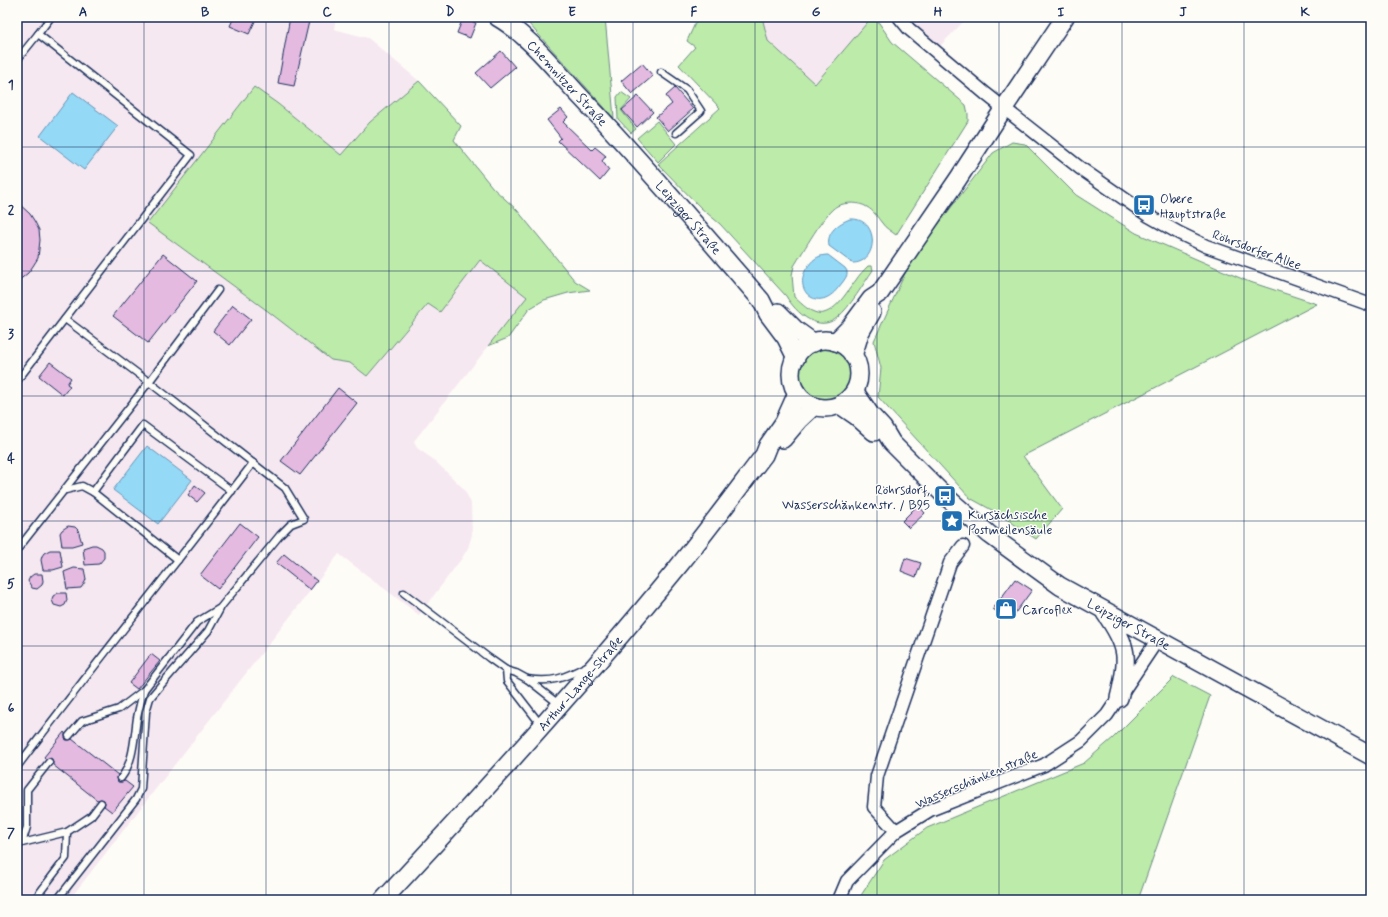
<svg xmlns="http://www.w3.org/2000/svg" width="1388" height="917" font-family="Mynerve,sans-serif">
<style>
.built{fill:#f6e8f0}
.green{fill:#bdeba9;stroke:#6c8d84}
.water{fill:#94d9f6;stroke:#6495b9}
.building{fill:#e4bae1;stroke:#1b2f5e}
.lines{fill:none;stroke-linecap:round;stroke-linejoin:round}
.lane-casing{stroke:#1b2f5e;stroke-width:9}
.street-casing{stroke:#1b2f5e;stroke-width:15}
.secondary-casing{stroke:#1b2f5e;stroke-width:20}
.lane{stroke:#fdfcf7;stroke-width:6}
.street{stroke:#fdfcf7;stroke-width:12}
.secondary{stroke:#fdfcf7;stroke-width:17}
.grid{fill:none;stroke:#1b2f5e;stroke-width:1;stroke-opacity:0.55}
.labels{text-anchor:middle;stroke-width:3;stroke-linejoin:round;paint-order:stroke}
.street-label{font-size:13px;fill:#1b2f5e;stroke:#fdfcf7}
.poi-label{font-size:13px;fill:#1b2f5e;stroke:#fdfcf7;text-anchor:start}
.neatline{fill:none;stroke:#1b2f5e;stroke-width:1.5}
.grid-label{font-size:13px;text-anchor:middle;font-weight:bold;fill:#1b2f5e}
</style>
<rect width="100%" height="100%" fill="#fdfcf7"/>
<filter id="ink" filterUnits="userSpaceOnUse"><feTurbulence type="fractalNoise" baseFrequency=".025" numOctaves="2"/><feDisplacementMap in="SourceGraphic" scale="8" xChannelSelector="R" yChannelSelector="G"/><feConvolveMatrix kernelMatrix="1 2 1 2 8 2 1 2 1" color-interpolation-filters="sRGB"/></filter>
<g filter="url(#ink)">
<g class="built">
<path d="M25 17H336L334 29 368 38 419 81 370 122 341 155 278 104 254 87 148 223 269 312 331 360 350 363 367 376 429 304 440 312 480 260 527 297 414 441 417 448 434 460 464 489 471 503 472 535 468 548 462 558 419 615 339 554 69 900H17V28Z"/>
<path d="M762 17H872L815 84 768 41Z"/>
<path d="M909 17H968L939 47 918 29Z"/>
</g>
<g class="green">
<path d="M521 17H605L614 118 528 23Z"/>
<path d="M698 17H762L768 41 815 84 872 17H875L892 42 966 105 968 114V121L896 235C891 231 885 228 882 223 877 217 874 211 867 207 859 202 846 202 837 206 824 213 803 252 794 266L792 275 794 297C800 302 806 309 814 312 832 320 847 291 856 280 859 275 864 270 868 266H872L873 270C864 283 850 307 838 317 819 334 796 313 786 296L720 224 701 208 658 164 720 108 679 65 695 47 687 41Z"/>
<path d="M419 81 461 126 454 140 493 188 517 210 575 281 590 290 568 293 544 300 529 309 508 338 488 346 527 297 480 260 440 312 428 304 367 376 350 363 331 360 269 312 148 223 254 87 278 104 341 155 370 122Z"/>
<path d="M621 92 631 99 621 110 636 129 631 133 618 119 617 97Z"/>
<path d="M657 121 676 144 658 162 637 138Z"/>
<path d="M1012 142 1025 144 1076 195 1136 233 1247 281 1317 304 1023 456 1062 509 1036 539 999 514 970 498 878 397 881 368 874 341 907 269 913 257 993 153Z"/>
<circle cx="825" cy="374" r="25"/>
<path d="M1174 677 1210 696 1138 900H858L884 860 927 828 1084 763 1113 738Z"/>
</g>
<g class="water">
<path d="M73 92 118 126 84 170 40 136Z"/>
<path d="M850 219C880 217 879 264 852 263L829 246C826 232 839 223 850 219Z"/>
<path d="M828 255 845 268 847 271V275C845 280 841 284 838 288 817 315 790 288 809 265 814 258 820 255 828 255Z"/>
<path d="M147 446 192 480 158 524 113 490Z"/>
</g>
<g class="building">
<path d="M234 17H257L249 34 230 26Z"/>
<path d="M290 17H310L294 86 278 83Z"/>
<path d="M463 18 476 23 470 38 457 33Z"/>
<path d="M501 51 515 67 490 88 476 73Z"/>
<path d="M642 63 653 76 632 94 621 81Z"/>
<path d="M675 88 693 109 668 131 656 117 672 104 666 96Z"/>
<path d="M638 96 653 112 637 127 622 110Z"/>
<path d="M561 109 568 117 563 122 592 150 595 147 606 156 602 161 609 170 600 181 558 141 561 138 547 120Z"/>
<path d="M17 202 30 214 35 222 39 230 40 240 38 258 33 266 28 273 17 282Z"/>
<path d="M163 254 197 281 148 343 113 316Z"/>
<path d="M233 305 251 319 230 345 213 331Z"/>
<path d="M50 362 71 378 67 384 70 386 63 395 39 376Z"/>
<path d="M338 388 357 403 300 475 281 461Z"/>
<path d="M195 485 205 493 197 502 188 495Z"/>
<path d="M918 505 925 513 909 528 902 521Z"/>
<path d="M240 523 258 537 218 589 200 575Z"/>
<path d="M68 526 75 527 78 530 82 543 72 546H62L60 533 62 530Z"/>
<path d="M92 545H96L102 548 104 551V558L99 564 85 565 83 548Z"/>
<path d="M50 550H60L63 567 53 570H43L41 560 42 556 44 553Z"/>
<path d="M284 554 317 581 310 590 276 563Z"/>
<path d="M905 558 921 563 916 577 901 571Z"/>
<path d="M74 568 84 569 86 579 85 582 81 588 67 589 64 572Z"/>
<path d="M34 574H42L43 581 42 585 37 589 32 588 28 581 30 577Z"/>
<path d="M1015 579 1032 590 1010 620 993 609Z"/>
<path d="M58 593H66L67 600 65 605 61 607 54 605 52 600 53 596Z"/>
<path d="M151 654 160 661 137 689 129 683Z"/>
<path d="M64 732 65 733V737L66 740H70L72 739 118 775 117 778 118 782H121L125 781 133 787 112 812 104 806 105 803 104 800 101 799 97 800 53 765V762L52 759 49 758 46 759 44 757Z"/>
</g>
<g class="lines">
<g class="lane-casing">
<g id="lane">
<path d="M38 34 51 17"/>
<path d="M17 60 38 34 191 155 17 381"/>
<path d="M661 72 687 90 701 111 676 133"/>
<path d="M65 319 149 382 285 488 304 519 291 524 280 535 220 608 197 622 144 690 119 709 82 721 69 736"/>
<path d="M66 490 82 486 93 492"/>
<path d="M17 550 149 382 218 290"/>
<path d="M178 560 93 492 143 425 232 491"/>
<path d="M404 593 489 658 506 670 516 673 527 679 560 705"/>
<path d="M506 670 507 681 541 725"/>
<path d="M527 679C553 683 564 678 587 666"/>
<path d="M17 767C94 665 175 565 253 463"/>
<path d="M121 778C134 761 134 738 137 718 139 708 141 699 144 690"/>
<path d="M22 843 67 832 91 816 101 803"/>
<path d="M17 846 22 843 27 827V790L49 762"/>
<path d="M34 900 66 858 67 832"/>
<path d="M57 900 136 799 141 789 146 712 150 698 161 685 208 631 220 609"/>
</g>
</g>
<g class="street-casing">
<g id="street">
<path d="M899 17 909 29 986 94 1080 168 1149 216 1179 233 1206 246 1371 305"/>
<path d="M896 831 874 807 877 776 950 563 963 546"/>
<path d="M839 900 847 881 896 831 930 810 1044 765 1081 741 1107 715 1158 639"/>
</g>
</g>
<g class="secondary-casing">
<g id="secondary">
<path id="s1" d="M497 17C528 35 552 66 576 92 640 159 700 230 761 300L768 314 786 338 796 358"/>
<path d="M778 312 796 330 814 343"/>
<circle cx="825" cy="374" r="34"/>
<path d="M835 342 851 326 871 299 880 293 958 179 1004 108 1065 17"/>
<path d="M853 356 860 333 872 312"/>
<path id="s2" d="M855 392 870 414 883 428 892 443 943 494 990 535 1060 586 1371 756"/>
<path d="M840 405 856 416 874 432"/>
<path d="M783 439 799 420 814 406"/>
<path d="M1105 613C1129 647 1129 658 1119 698"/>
<path id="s3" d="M383 900C484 792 584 682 677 568 707 531 735 493 764 455L768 445 784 422 797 393"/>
</g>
</g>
<use href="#lane" class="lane"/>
<use href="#street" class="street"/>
<use href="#secondary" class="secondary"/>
</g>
</g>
<path class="grid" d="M144 17V900M266 17V900M389 17V900M511 17V900M633 17V900M755 17V900M877 17V900M999 17V900M1122 17V900M1244 17V900M17 147H1371M17 271H1371M17 396H1371M17 521H1371M17 646H1371M17 770H1371"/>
<defs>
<g id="bus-square" transform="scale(1.15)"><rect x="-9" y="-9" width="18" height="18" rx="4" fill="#1f6fb2" stroke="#fdfcf7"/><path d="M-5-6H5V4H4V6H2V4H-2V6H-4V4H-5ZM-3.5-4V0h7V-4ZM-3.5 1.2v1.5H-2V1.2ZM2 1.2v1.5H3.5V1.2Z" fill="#fff"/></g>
<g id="sight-square" transform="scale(1.15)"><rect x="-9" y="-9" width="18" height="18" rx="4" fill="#1f6fb2" stroke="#fdfcf7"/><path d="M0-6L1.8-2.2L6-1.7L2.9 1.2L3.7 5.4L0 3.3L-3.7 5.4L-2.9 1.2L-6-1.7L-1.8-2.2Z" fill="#fff"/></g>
<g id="shop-square" transform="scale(1.15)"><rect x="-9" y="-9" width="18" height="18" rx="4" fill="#1f6fb2" stroke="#fdfcf7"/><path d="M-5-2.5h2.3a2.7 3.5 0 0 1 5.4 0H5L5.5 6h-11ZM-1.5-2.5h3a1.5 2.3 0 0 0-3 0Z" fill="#fff"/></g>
</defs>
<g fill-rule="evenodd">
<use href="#bus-square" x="1144" y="205"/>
<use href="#bus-square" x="945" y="496"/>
<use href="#sight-square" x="952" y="521"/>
<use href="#shop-square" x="1006" y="609"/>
</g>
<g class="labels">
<g class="street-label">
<text dy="5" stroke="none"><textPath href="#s1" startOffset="97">Chemnitzer Straße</textPath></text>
<text dy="5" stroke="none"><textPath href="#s1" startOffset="278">Leipziger Straße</textPath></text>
<text transform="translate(1257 249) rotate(20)" y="5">Röhrsdorfer Allee</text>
<text dy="5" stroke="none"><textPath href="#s2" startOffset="363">Leipziger Straße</textPath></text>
<text dy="5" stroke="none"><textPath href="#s3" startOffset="293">Arthur-Lange-Straße</textPath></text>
<text transform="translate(976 778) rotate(-23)" y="5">Wasserschänkenstraße</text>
</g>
<g class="poi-label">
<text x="1160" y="203">Obere<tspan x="1160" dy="15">Hauptstraße</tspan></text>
<text x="930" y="494" text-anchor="end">Röhrsdorf,<tspan x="930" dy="15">Wasserschänkenstr. / B95</tspan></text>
<text x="968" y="519">Kursächsische<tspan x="968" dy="15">Postmeilensäule</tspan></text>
<text x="1022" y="614">Carcoflex</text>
</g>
</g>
<rect width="1388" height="917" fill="none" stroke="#fdfcf7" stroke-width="44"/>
<rect x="22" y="22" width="1344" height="873" class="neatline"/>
<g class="grid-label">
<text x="83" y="16">A</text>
<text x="205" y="16">B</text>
<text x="327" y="16">C</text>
<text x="450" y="16">D</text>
<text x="572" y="16">E</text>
<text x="694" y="16">F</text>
<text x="816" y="16">G</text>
<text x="938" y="16">H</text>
<text x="1061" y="16">I</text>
<text x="1183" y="16">J</text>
<text x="1305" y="16">K</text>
<text x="11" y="89">1</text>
<text x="11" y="214">2</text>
<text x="11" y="338">3</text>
<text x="11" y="463">4</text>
<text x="11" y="588">5</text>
<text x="11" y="712">6</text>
<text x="11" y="837">7</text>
</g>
</svg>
